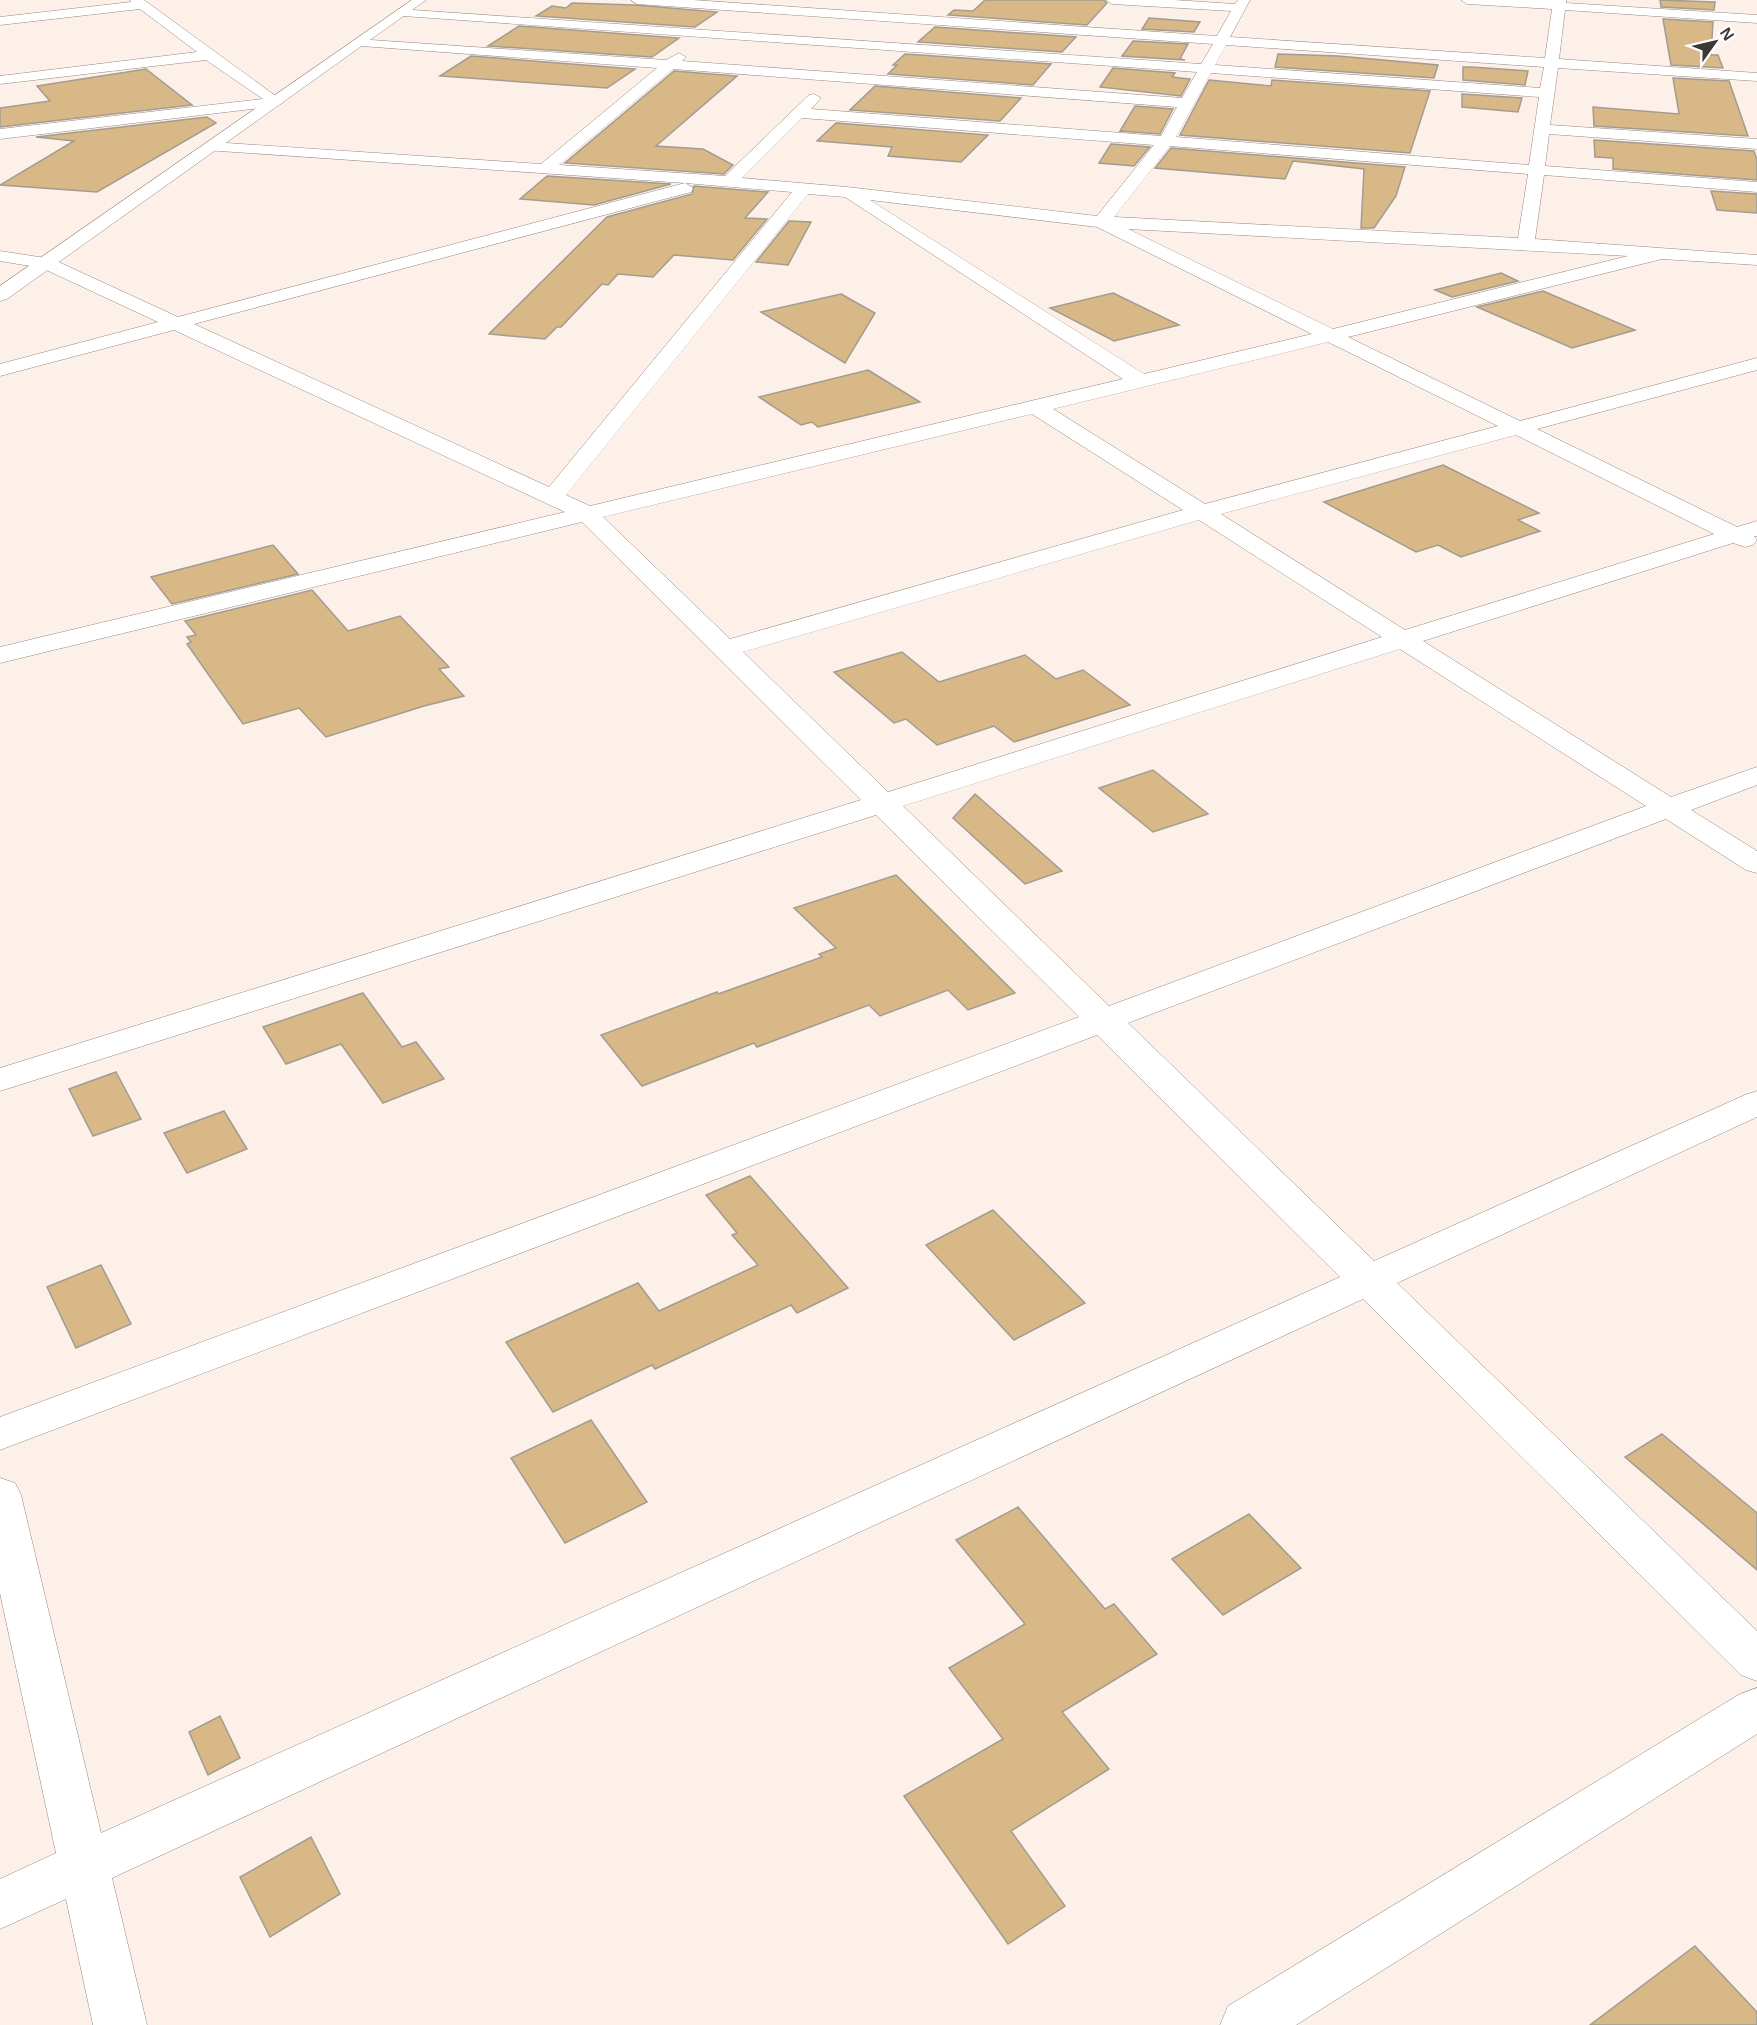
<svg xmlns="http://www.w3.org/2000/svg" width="1757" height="2025" font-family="Arial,sans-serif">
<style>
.building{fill:#d7b886;stroke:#a29c91;stroke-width:1.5}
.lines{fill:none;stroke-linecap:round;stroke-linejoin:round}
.street-casing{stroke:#948882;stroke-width:1}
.secondary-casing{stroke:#948882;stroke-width:1}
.street{fill:#fff;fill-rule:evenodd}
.secondary{fill:#fff;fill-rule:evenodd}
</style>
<rect width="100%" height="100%" fill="#fdf0e9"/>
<g class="building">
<path d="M985 0H1104L1107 3 1087 25 948 15 954 10 973 11Z"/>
<path d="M1660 0 1715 2 1714 10 1661 7Z"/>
<path d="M572 3 635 5 717 12 695 27 536 16 552 6 566 8Z"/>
<path d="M1149 18 1200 22 1194 32 1142 29Z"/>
<path d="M1663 19 1713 22 1711 55H1718L1723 68 1671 65Z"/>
<path d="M519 26 679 38 652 57 488 46Z"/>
<path d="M935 27 1076 37 1062 52 918 42Z"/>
<path d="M1133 41 1188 44 1180 59 1185 60 1122 56Z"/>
<path d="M905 54 1051 64 1033 85 888 74 897 65H893Z"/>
<path d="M1278 54 1338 56 1438 65 1434 78 1275 67Z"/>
<path d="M471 56 635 69 607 88 440 76Z"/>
<path d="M1463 67H1471L1528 71 1525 85 1463 80Z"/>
<path d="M1113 68 1175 73 1172 77 1190 79 1181 96 1100 87Z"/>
<path d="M146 69 192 105 0 127V108L50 101 37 86Z"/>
<path d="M674 71 737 76 656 146 703 149 733 165 724 174 565 163Z"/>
<path d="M1673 78 1729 81 1748 136 1594 126 1593 107 1679 114Z"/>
<path d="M1209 80 1271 86 1272 80 1430 91 1410 153 1180 135Z"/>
<path d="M875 86 1021 98 1000 121 850 110Z"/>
<path d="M1462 94 1522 98 1518 112 1462 107Z"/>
<path d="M1135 106 1173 109 1160 134 1120 131Z"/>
<path d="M207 117 216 123 97 192 0 185 74 141 36 137Z"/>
<path d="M836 123 988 135 961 162 888 156 892 147 817 141Z"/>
<path d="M1594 140 1754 151 1757 160V180L1613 169V158L1595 157Z"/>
<path d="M1111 144 1150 147 1134 166 1099 163Z"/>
<path d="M1171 148 1405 167 1396 196 1374 228H1361L1364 169 1293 161 1285 179 1155 168Z"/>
<path d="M547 176 671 184 594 205 520 199Z"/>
<path d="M694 186 768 192 745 218 767 219 733 260 674 255 653 277 618 274 608 285 602 284 561 327H557L545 339 489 334 607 217 692 194Z"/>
<path d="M1711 191 1757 194V213L1717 210Z"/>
<path d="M789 221 811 222 788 265 756 262Z"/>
<path d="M1501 273 1518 281 1452 297 1435 290Z"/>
<path d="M1543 291 1635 330 1572 348 1477 307Z"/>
<path d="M1113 293 1179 325 1114 341 1050 308Z"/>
<path d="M841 294 875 313 845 363 761 312Z"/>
<path d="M868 370 920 402 818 427 812 422 801 425 759 397Z"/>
<path d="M1443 465 1539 513 1518 520 1540 531 1461 557 1438 545 1416 552 1324 502Z"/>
<path d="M273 545 298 574 172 604 151 577Z"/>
<path d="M312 590 348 631 400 616 449 667 439 669 464 696 424 706 326 737 299 708 243 724 187 644 191 642 187 637 196 635 185 621Z"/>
<path d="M902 652 939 682 1025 655 1056 679 1083 670 1130 705 1014 742 994 726 937 745 906 719 894 723 834 672Z"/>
<path d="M1153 770 1208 814 1153 832 1099 788Z"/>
<path d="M975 794 1062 871 1025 884 953 818Z"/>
<path d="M896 875 1015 993 968 1010 948 990 880 1016 869 1005 757 1047 754 1043 642 1086 601 1035 717 992 718 994 822 957 819 954 836 948 794 908Z"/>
<path d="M363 993 402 1047 416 1042 444 1079 383 1103 341 1044 286 1064 263 1027Z"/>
<path d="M116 1072 141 1119 93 1136 69 1089Z"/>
<path d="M224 1111 247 1149 187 1173 164 1133Z"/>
<path d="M750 1176 848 1288 797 1313 791 1305 655 1369 652 1365 553 1412 506 1342 638 1283 659 1311 758 1265 732 1235 737 1233 706 1195Z"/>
<path d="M993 1210 1085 1303 1014 1340 926 1245Z"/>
<path d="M101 1265 131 1324 76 1348 47 1287Z"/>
<path d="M591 1420 647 1502 565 1543 511 1458Z"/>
<path d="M1662 1434 1757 1513V1570L1625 1457Z"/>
<path d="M1018 1507 1105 1609 1114 1604 1157 1654 1062 1712 1109 1769 1011 1831 1065 1906 1008 1944 904 1796 1003 1739 949 1668 1025 1624 956 1540Z"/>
<path d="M1249 1514 1301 1568 1223 1615 1172 1559Z"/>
<path d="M220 1716 240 1758 208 1775 189 1732Z"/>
<path d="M311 1837 340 1894 270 1937 240 1877Z"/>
<path d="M1695 1946 1757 2012V2025H1590Z"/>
</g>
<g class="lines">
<g class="street-casing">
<g id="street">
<path d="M130 0H144L284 102 277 106 0 139V129L263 99 206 60 0 84V76L197 52 140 9 0 25V17L131 2Z"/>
<path d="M631 0H693L1217 36 1231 11 1112 4 1106 0H1174L1235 4 1238 0H1250L1230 37 1545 58 1552 9 1467 4 1461 0H1566V3L1757 15V23L1565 10 1559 59 1757 73V81L1558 68 1550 125 1757 139V149L1549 134 1545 166 1757 182V192L1544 175 1535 239 1757 255V265L1662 259 1348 337 1520 421 1757 358V370L1537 429 1737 527 1757 521V536H1754L1757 540 1753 545 1745 547 1733 543 1423 641 1671 797 1757 767V785L1691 810 1757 851V873L1746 870 1666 819 1128 1023 1374 1261 1745 1095 1757 1091V1117L1397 1283 1757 1631V1681L1741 1675 1363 1299 112 1878 147 2025H93L66 1899 0 1929V1879L56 1853 0 1593V1478L15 1483 21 1495 101 1833 1340 1277 1097 1035 0 1450V1417L1079 1017 876 815 0 1091V1068L861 800 582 522 0 663V647L565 512 174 330 0 376V364L158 322 42 268 0 261V251L52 259 178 317 685 183 205 150 203 147 205 144 211 142 541 164 657 68 361 46 356 45 354 42 356 39 666 60 679 53 686 57 682 61 1182 98 1197 72 403 16 398 15 396 12 398 9 1201 64 1213 44 637 4ZM1226 45 1544 67 1540 88 1215 65ZM673 69 1177 107 1161 136 811 109 821 98 814 94 809 95 725 176 559 165ZM1211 73 1539 97 1529 165 1176 137ZM802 118 1154 145 1097 216 847 187 742 178ZM1170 146 1528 174 1518 238 1114 217ZM685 183 792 192 549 487 194 324 691 192 693 188ZM808 194 845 197 1123 379 590 506 566 495ZM870 200 1097 227 1312 334 1144 374ZM1128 229 1628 256 1333 329ZM1328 342 1498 426 1205 504 1053 409ZM1032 414 1183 510 730 639 603 517ZM1516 435 1714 534 1405 630 1221 514ZM1199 520 1382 637 888 792 743 652ZM1400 649 1646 806 1109 1006 903 806Z"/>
<path d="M1757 1688V1734L1296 2025H1220L1228 2006 1740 1694Z"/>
</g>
</g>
<g class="secondary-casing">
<path id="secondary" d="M412 0H426L7 299 0 301V286Z"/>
</g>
<use href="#street" class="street"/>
<use href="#secondary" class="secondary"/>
</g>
<g transform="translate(1715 42) rotate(56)" stroke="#ffffff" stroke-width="4.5" paint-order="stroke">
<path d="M0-4.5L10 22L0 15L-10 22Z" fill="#3e3936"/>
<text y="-9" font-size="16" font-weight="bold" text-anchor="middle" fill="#3e3936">N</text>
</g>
</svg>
